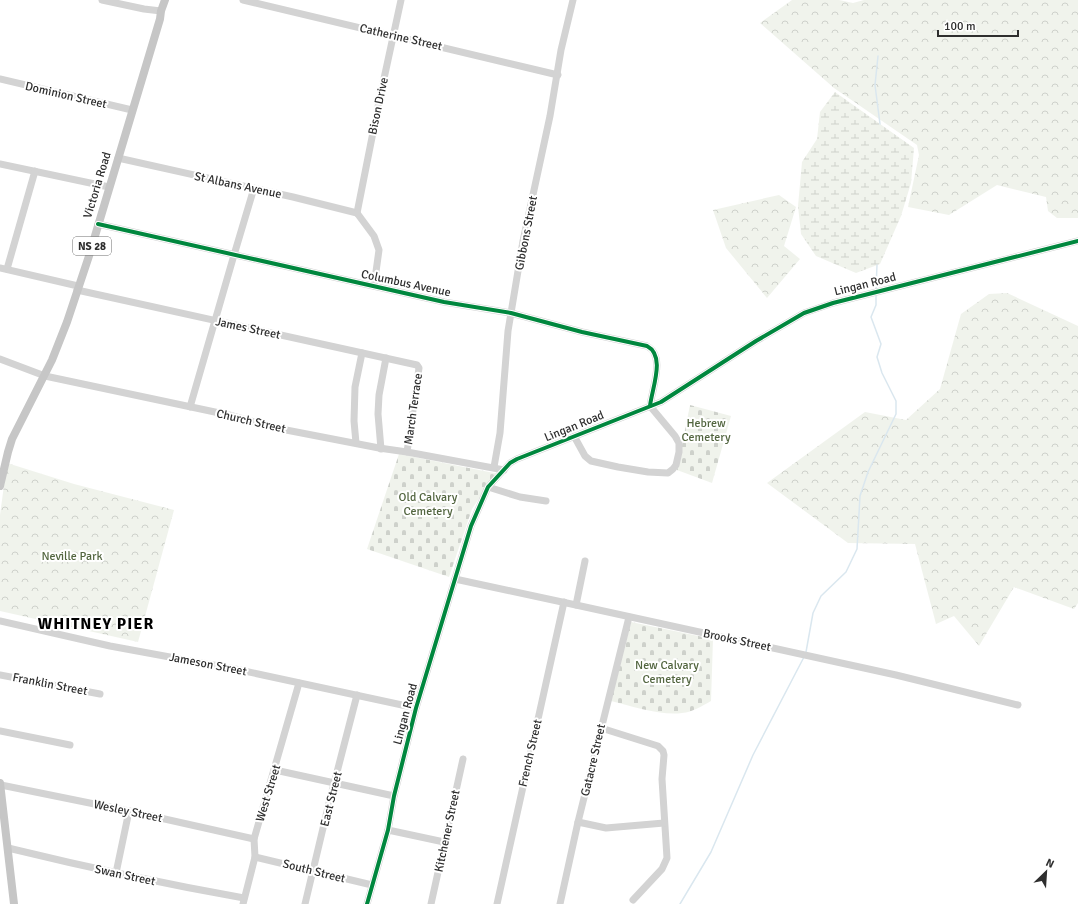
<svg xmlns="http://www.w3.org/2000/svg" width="1078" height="904" font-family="Signika,sans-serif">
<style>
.forest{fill:url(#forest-crowns)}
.wetland{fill:url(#wetland-marsh)}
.cemetery{fill:url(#cemetery-stones)}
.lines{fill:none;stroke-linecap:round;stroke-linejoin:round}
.stream{stroke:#dae7ef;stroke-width:1.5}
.minor{stroke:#d3d3d3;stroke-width:7}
.major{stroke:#c6c6c6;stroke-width:8}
.cycleway-casing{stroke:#fff;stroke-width:6}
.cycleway{stroke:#00873e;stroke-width:4}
.labels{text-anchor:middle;stroke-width:4;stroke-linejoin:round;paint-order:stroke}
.shield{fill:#fff;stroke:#6d6d6d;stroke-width:1}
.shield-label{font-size:11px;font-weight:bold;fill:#2e2e2e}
.street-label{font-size:12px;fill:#2e2e2e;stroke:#fff}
.park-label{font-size:12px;fill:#52653f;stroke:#fff}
.district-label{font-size:16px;font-weight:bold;letter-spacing:1px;fill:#000;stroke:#fff}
</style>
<defs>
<pattern id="forest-crowns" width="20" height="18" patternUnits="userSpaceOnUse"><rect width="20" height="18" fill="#f0f3ec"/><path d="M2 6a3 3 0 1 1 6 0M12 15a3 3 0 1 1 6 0" fill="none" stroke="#ced1cb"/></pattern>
<pattern id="wetland-marsh" width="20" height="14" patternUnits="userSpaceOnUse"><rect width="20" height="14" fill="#f0f3ec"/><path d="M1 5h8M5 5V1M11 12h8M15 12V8" fill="none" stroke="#ced1cb"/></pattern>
<pattern id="cemetery-stones" width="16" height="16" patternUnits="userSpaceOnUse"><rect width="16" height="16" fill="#f0f3ec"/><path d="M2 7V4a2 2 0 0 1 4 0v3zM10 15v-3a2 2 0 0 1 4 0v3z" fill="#ced1cb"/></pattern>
</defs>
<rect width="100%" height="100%" fill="#fff"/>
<g class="forest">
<path d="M792 0H839L853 3 864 0H1078V218H1057L1048 211 1046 197 997 185 949 215 908 207 919 155 917 145 834 88 760 23Z"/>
<path d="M779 195 796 207 784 246 800 259 767 298 726 248 713 210Z"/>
<path d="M1007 293 1078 326V603L1074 609 1014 587 979 646 954 616 936 624 915 544 848 543 767 483 865 412 906 420 940 389 961 314 989 294Z"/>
<path d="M7 463 74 484 174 510 138 642 0 611V515Z"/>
</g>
<path class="wetland" d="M835 92 914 148 911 183 901 216 880 264 856 273 816 256 801 234 798 206 802 162 817 139 820 112Z"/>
<g class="cemetery">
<path d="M690 405 731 416 712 483 677 470Z"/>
<path d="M399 454 499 474 486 488 472 509 449 577 367 549Z"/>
<path d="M631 622 713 639 711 701C702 706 693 712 682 713 662 716 631 706 611 701Z"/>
</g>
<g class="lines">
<g class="stream">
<path d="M878 56 875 85 880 124"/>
<path d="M876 289 877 265"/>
<path d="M806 652 813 613 821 596 846 572 857 549 860 496 868 472 896 414V401L882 373 877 357 881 344 871 317 876 305V294"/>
<path d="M680 904 711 852 753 755 804 657"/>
</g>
<g class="minor">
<path d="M102 0 144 9 161 11"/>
<path d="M243 0 558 75"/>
<path d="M0 79 132 110"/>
<path d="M118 158 293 197 357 213"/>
<path d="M0 164 109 187"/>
<path d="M357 213 380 97 401 0"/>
<path d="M357 213 374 236 379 250 374 286"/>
<path d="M98 224 444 302 511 313 582 332 647 346C666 356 652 388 650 406"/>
<path d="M0 268 78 286"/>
<path d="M7 269 35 171"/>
<path d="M77 290 417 365 419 368 407 452"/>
<path d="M0 359 45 376 229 415 281 429 379 448 407 452 504 470"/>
<path d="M190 407 234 255 254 188"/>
<path d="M574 436 585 456 591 461 618 467 648 472 668 473 673 469 676 465 679 452V443L675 436 650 406"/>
<path d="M356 443 354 421 355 387 362 353"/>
<path d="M381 449 378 414 379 395 386 358"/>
<path d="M494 467 500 433 508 331 523 241 550 116 561 50 573 0"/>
<path d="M488 487 520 497 546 501"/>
<path d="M455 579 576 605 896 675 1018 705"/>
<path d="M576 605 585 561"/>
<path d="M0 621 110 646 235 669 416 708"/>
<path d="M0 675 100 694"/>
<path d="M601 728 658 746 663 751 664 755 662 779 667 858 662 869 633 900"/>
<path d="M0 731 70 745"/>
<path d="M275 770 394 796"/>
<path d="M1 785 129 811 254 839"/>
<path d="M578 822 606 828 664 823"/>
<path d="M388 830 444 842"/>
<path d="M8 848C86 867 165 884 244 898"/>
<path d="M255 857 372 885"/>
<path d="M116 873 129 811"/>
<path d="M243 904 255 857 254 839 299 683"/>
<path d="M305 904 329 803 357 695"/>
<path d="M367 904 388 830 394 796 416 708 471 526 488 487 510 463 517 459 661 402 756 341 804 313 833 303 1078 241"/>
<path d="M431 904 463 759"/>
<path d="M497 904 564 602"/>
<path d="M560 904 578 822 629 617"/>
</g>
<g class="major">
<path d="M0 486 8 452 12 439 52 360 67 322 89 256 160 19 161 11 165 0"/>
<path d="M0 783 14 904"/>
</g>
<g class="cycleway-casing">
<g id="cycleway">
<path d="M98 224 444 302 511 313 582 332 647 346C666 356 652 388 650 406"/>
<path d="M367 904 388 830 394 796 416 708 471 526 488 487 510 463 517 459 661 402 756 341 804 313 833 303 1078 241"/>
</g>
</g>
<use href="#cycleway" class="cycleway"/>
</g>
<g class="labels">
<rect class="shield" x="73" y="237" width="38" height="18" rx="3"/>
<g class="shield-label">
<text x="92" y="250">NS 28</text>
</g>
<g class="street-label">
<text transform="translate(401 37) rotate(13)" y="4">Catherine Street</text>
<text transform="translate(66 95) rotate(13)" y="4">Dominion Street</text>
<text transform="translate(378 106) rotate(-78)" y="4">Bison Drive</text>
<text transform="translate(97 185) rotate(-73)" y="4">Victoria Road</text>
<text transform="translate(238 185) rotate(12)" y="4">St Albans Avenue</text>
<text transform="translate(526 233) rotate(-79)" y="4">Gibbons Street</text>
<text transform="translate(406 283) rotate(12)" y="4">Columbus Avenue</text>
<text transform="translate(865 284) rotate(-14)" y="4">Lingan Road</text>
<text transform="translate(248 328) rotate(12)" y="4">James Street</text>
<text transform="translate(413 409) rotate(-82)" y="4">March Terrace</text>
<text transform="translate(251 421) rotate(13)" y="4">Church Street</text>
<text transform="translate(574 426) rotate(-22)" y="4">Lingan Road</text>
<text transform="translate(737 640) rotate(12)" y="4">Brooks Street</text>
<text transform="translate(208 664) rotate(11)" y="4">Jameson Street</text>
<text transform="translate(50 684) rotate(11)" y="4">Franklin Street</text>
<text transform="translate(405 714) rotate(-75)" y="4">Lingan Road</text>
<text transform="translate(530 753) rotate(-77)" y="4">French Street</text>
<text transform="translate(593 760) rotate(-77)" y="4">Gatacre Street</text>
<text transform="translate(268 793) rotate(-73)" y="4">West Street</text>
<text transform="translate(331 799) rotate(-76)" y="4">East Street</text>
<text transform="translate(128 811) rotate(12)" y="4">Wesley Street</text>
<text transform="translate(447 831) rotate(-78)" y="4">Kitchener Street</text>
<text transform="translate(314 871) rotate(14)" y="4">South Street</text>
<text transform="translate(125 875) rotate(12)" y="4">Swan Street</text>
</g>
<g class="park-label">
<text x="706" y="427">Hebrew<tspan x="706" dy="14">Cemetery</tspan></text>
<text x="428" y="501">Old Calvary<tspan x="428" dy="14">Cemetery</tspan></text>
<text x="72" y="560">Neville Park</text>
<text x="667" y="669">New Calvary<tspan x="667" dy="14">Cemetery</tspan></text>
</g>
<g class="district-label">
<text x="96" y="629">WHITNEY PIER</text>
</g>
</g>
<g transform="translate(1046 872) rotate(25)" stroke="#ffffff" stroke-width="3" paint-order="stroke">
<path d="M0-3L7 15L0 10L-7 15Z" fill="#2e2e2e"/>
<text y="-6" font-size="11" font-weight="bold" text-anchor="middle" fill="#2e2e2e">N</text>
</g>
<path d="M938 30v6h80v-6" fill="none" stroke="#2e2e2e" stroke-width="2"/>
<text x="944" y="30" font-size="12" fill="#2e2e2e" stroke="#ffffff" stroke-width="3" paint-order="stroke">100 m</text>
</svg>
